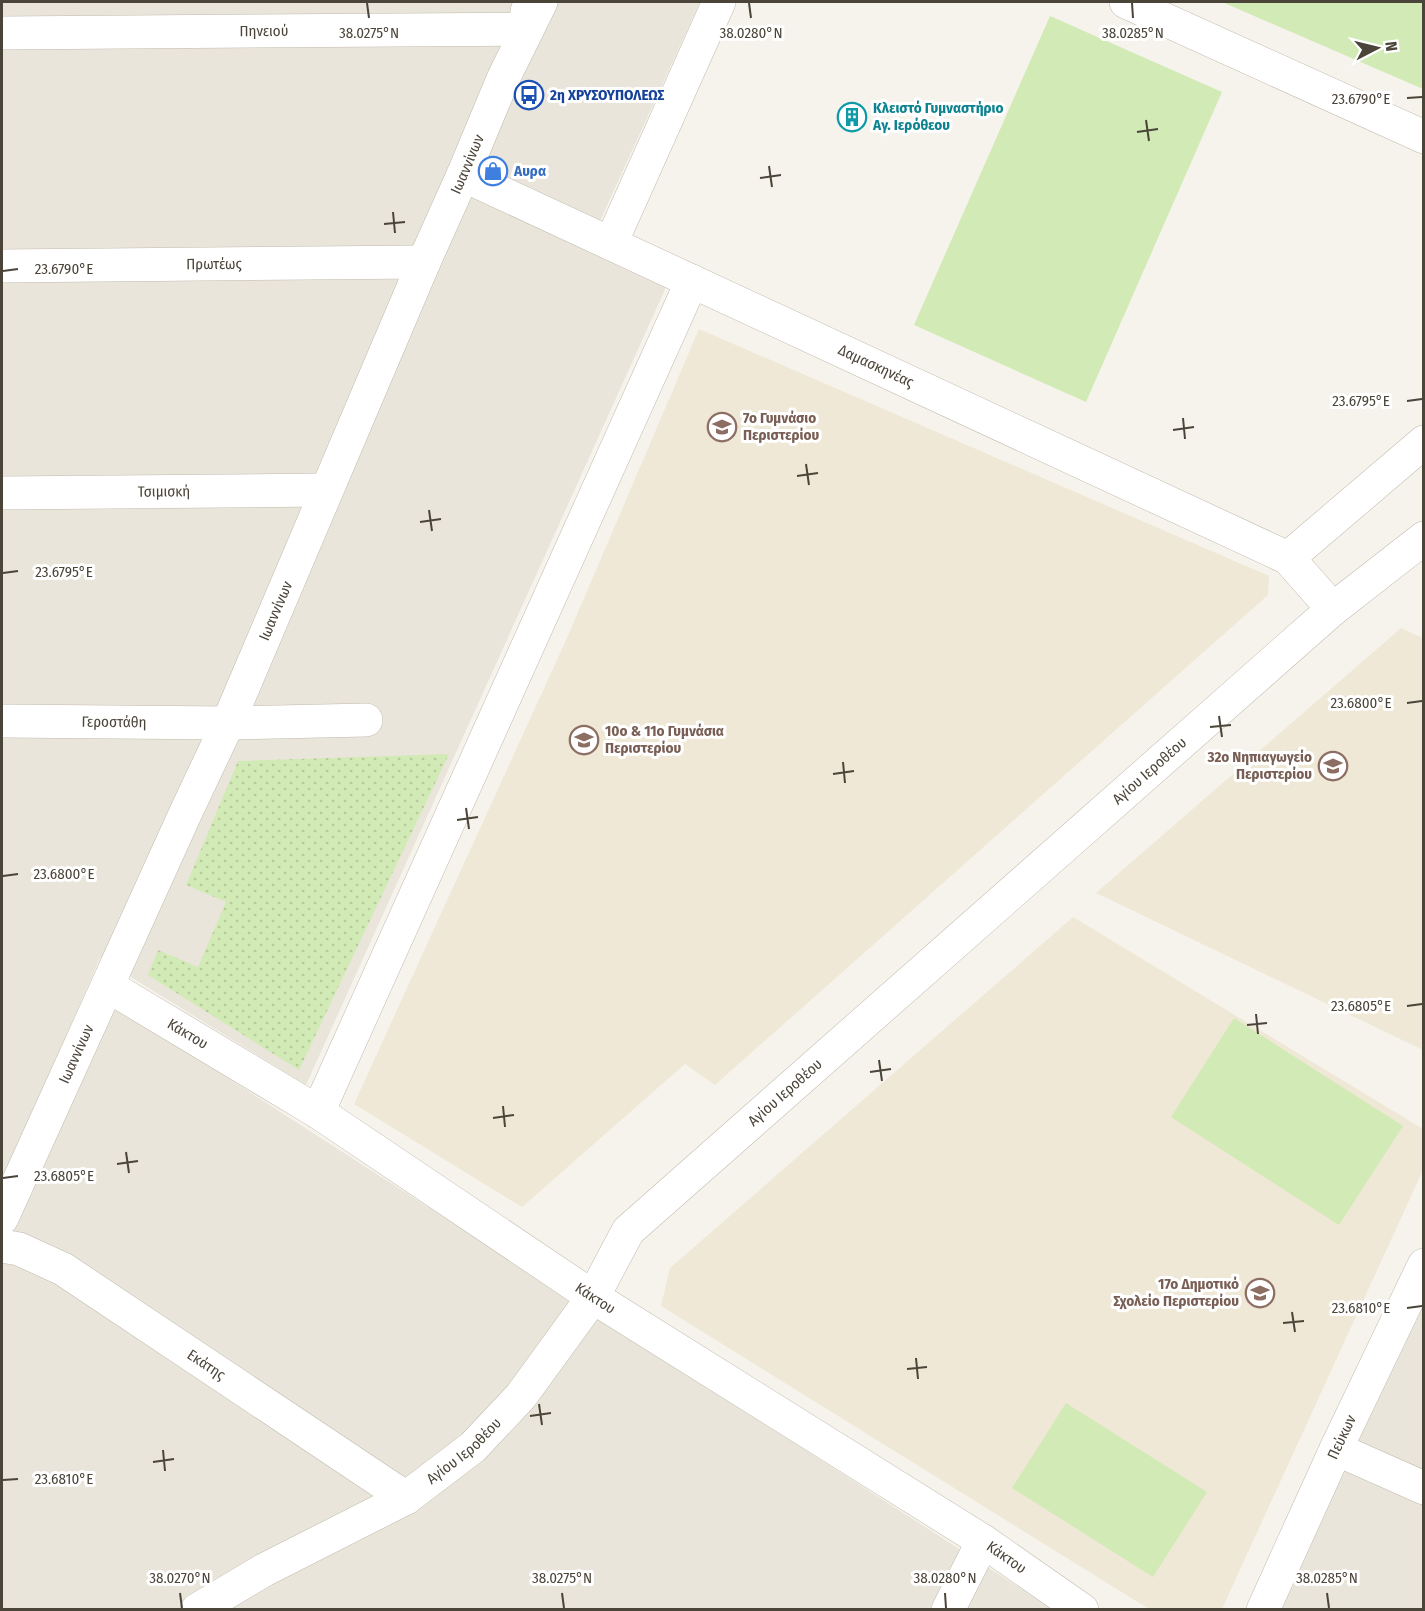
<svg xmlns="http://www.w3.org/2000/svg" width="1425" height="1611" font-family="'Fira Sans Condensed',sans-serif">
<style>
.residential{fill:#eae5da}
.education{fill:#efe8d6}
.green{fill:url(#green-dots)}
.pitch{fill:#d2eab5}
.lines{fill:none;stroke-linecap:round;stroke-linejoin:round}
.minor-casing{stroke:#c2bbae;stroke-width:34}
.minor{stroke:#fff;stroke-width:33}
.ticks{fill:none;stroke:#4b4439;stroke-width:2}
.labels{text-anchor:middle;stroke-width:6;stroke-linejoin:round;paint-order:stroke}
.street-label{font-size:15px;fill:#4b4439;stroke:#fff}
.transit-label{font-size:15px;font-weight:bold;fill:#164399;stroke:#fff;text-anchor:start}
.culture-label{font-size:15px;font-weight:bold;fill:#0d838f;stroke:#fff;text-anchor:start}
.shop-label{font-size:15px;font-weight:bold;fill:#366cbe;stroke:#fff;text-anchor:start}
.education-label{font-size:15px;font-weight:bold;fill:#785e54;stroke:#fff;text-anchor:start}
.ticks-label{font-size:15px;text-anchor:middle;fill:#4b4439;stroke:#fff;stroke-width:6;stroke-linejoin:round;paint-order:stroke}
</style>
<defs>
<pattern id="green-dots" width="8" height="8" patternUnits="userSpaceOnUse" patternTransform="scale(1.5)"><rect width="8" height="8" fill="#d2eab5"/><path d="M2 2h.1M6 6h.1" fill="none" stroke="#b6ca9c" stroke-width="1.8" stroke-linecap="round"/></pattern>
</defs>
<rect width="100%" height="100%" fill="#f6f3ec"/>
<g class="residential">
<path d="M2 2H700L588 247 667 285 306 1085 100 958 2 1182Z"/>
<path d="M113 1004 623 1333 1003 1577 1052 1609 2 1610V1249Z"/>
<path d="M1423 1276V1609L1273 1610Z"/>
</g>
<g class="education">
<path d="M699 329 1269 576 1268 595 715 1085 685 1064 522 1207 354 1104 567 638Z"/>
<path d="M1401 628 1423 638V1050L1096 893Z"/>
<path d="M1073 917 1423 1129V1170L1222 1609H1149L661 1306 670 1268Z"/>
</g>
<path class="green" d="M449 754 299 1070 148 975 158 950 198 967 226 902 186 885 238 761Z"/>
<g class="pitch">
<path d="M1222 2H1423V89Z"/>
<path d="M1050 16 1222 92 1086 402 914 325Z"/>
<path d="M1234 1018 1403 1126 1339 1225 1171 1117Z"/>
<path d="M1066 1403 1207 1492 1153 1577 1012 1488Z"/>
</g>
<g class="lines">
<g class="minor-casing">
<g id="minor">
<path d="M1126 2 1424 137"/>
<path id="s1" d="M2 33 527 29V11"/>
<path d="M611 243 719 2"/>
<path id="s2" d="M2 266 424 262"/>
<path id="s3" d="M2 493 326 490"/>
<path d="M1288 558 1424 442"/>
<path d="M1333 609 1424 538"/>
<path id="s4" d="M2 721 228 723 366 720"/>
<path id="s5" d="M108 986 318 1112 593 1297 983 1541 1082 1610"/>
<path d="M318 1112 692 281"/>
<path id="s6" d="M2 1218 186 812 228 723 424 262 463 175 503 79 541 2"/>
<path id="s7" d="M2 1246 19 1249 63 1269 406 1498"/>
<path d="M1336 1449 1424 1488"/>
<path id="s8" d="M197 1610 264 1570 406 1498 473 1447 521 1396 593 1297 628 1231 1333 609 1288 558 463 175"/>
<path d="M948 1610 983 1541"/>
<path id="s9" d="M1263 1610 1336 1449 1424 1265"/>
</g>
</g>
<use href="#minor" class="minor"/>
</g>
<path class="ticks" d="M367 3 369 18M749 3 751 18M1132 3 1133 18M1407 98 1422 97M1146 120 1149 141M1137 132 1158 129M769 166 772 187M760 178 781 175M393 212 395 233M384 224 405 222M3 271 18 269M1407 401 1422 399M1183 418 1185 439M1173 430 1194 427M806 464 809 485M797 476 818 473M429 510 432 531M420 522 441 519M3 573 18 571M1407 703 1422 701M1219 716 1222 737M1210 727 1231 725M843 762 845 783M833 774 854 771M466 808 469 829M457 820 478 817M3 876 18 874M1407 1006 1422 1004M1256 1014 1258 1034M1247 1025 1267 1023M879 1060 882 1081M870 1072 891 1069M503 1106 505 1127M493 1118 514 1115M126 1152 129 1173M117 1164 138 1161M3 1178 18 1176M1407 1308 1422 1306M1292 1312 1295 1332M1283 1323 1304 1321M916 1358 918 1379M907 1369 927 1367M539 1404 542 1425M530 1416 551 1413M163 1450 165 1471M153 1462 174 1459M3 1480 18 1479M180 1593 182 1608M562 1593 564 1608M945 1593 946 1608M1327 1593 1329 1608"/>
<defs>
<g id="bus-ring" transform="scale(1.5)"><circle r="9.5" fill="#fff" stroke="#1a4fb4" stroke-width="1.5"/><path d="M-5-6H5V4H4V6H2V4H-2V6H-4V4H-5ZM-3.5-4V0h7V-4ZM-3.5 1.2v1.5H-2V1.2ZM2 1.2v1.5H3.5V1.2Z" fill="#1a4fb4"/></g>
<g id="building-ring" transform="scale(1.5)"><circle r="9.5" fill="#fff" stroke="#0f9aa8" stroke-width="1.5"/><path d="M-4-6H4V6H1V3H-1V6H-4ZM-2.5-4.3h1.7v1.8h-1.7ZM.8-4.3h1.7v1.8H.8ZM-2.5-1h1.7V.8h-1.7ZM.8-1h1.7V.8H.8Z" fill="#0f9aa8"/></g>
<g id="shop-ring" transform="scale(1.5)"><circle r="9.5" fill="#fff" stroke="#3f7fe0" stroke-width="1.5"/><path d="M-5-2.5h2.3a2.7 3.5 0 0 1 5.4 0H5L5.5 6h-11ZM-1.5-2.5h3a1.5 2.3 0 0 0-3 0Z" fill="#3f7fe0"/></g>
<g id="school-ring" transform="scale(1.5)"><circle r="9.5" fill="#fff" stroke="#8d6e63" stroke-width="1.5"/><path d="M0-5L7-2L0 1L-7-2ZM-4 1L0 2.5L4 1V4Q0 6-4 4Z" fill="#8d6e63"/></g>
</defs>
<g fill-rule="evenodd">
<use href="#bus-ring" x="529" y="95"/>
<use href="#building-ring" x="852" y="117"/>
<use href="#shop-ring" x="493" y="171"/>
<use href="#school-ring" x="722" y="427"/>
<use href="#school-ring" x="584" y="740"/>
<use href="#school-ring" x="1333" y="766"/>
<use href="#school-ring" x="1260" y="1293"/>
</g>
<g class="labels">
<g class="street-label">
<text dy="5" stroke="none"><textPath href="#s1" startOffset="262">Πηνειού</textPath></text>
<text dy="5" stroke="none"><textPath href="#s6" startOffset="1152">Ιωαννίνων</textPath></text>
<text dy="5" stroke="none"><textPath href="#s2" startOffset="212">Πρωτέως</textPath></text>
<text transform="translate(876 366) rotate(25)" y="5">Δαμασκηνέας</text>
<text dy="5" stroke="none"><textPath href="#s3" startOffset="162">Τσιμισκή</textPath></text>
<text dy="5" stroke="none"><textPath href="#s6" startOffset="666">Ιωαννίνων</textPath></text>
<text dy="5" stroke="none"><textPath href="#s4" startOffset="112">Γεροστάθη</textPath></text>
<text dy="5" stroke="none"><textPath href="#s8" startOffset="1284">Αγίου Ιεροθέου</textPath></text>
<text dy="5" stroke="none"><textPath href="#s5" startOffset="93">Κάκτου</textPath></text>
<text dy="5" stroke="none"><textPath href="#s6" startOffset="180">Ιωαννίνων</textPath></text>
<text dy="5" stroke="none"><textPath href="#s8" startOffset="798">Αγίου Ιεροθέου</textPath></text>
<text dy="5" stroke="none"><textPath href="#s5" startOffset="579">Κάκτου</textPath></text>
<text dy="5" stroke="none"><textPath href="#s7" startOffset="238">Εκάτης</textPath></text>
<text dy="5" stroke="none"><textPath href="#s9" startOffset="190">Πεύκων</textPath></text>
<text dy="5" stroke="none"><textPath href="#s8" startOffset="312">Αγίου Ιεροθέου</textPath></text>
<text dy="5" stroke="none"><textPath href="#s5" startOffset="1065">Κάκτου</textPath></text>
</g>
<g class="transit-label">
<text x="550" y="100">2η ΧΡΥΣΟΥΠΟΛΕΩΣ</text>
</g>
<g class="culture-label">
<text x="873" y="113">Κλειστό Γυμναστήριο<tspan x="873" dy="17">Αγ. Ιερόθεου</tspan></text>
</g>
<g class="shop-label">
<text x="514" y="176">Αυρα</text>
</g>
<g class="education-label">
<text x="743" y="423">7ο Γυμνάσιο<tspan x="743" dy="17">Περιστερίου</tspan></text>
<text x="605" y="736">10ο &amp; 11ο Γυμνάσια<tspan x="605" dy="17">Περιστερίου</tspan></text>
<text x="1312" y="762" text-anchor="end">32ο Νηπιαγωγείο<tspan x="1312" dy="17">Περιστερίου</tspan></text>
<text x="1239" y="1289" text-anchor="end">17ο Δημοτικό<tspan x="1239" dy="17">Σχολείο Περιστερίου</tspan></text>
</g>
</g>
<g class="ticks-label">
<text x="369" y="38">38.0275°N</text>
<text x="751" y="38">38.0280°N</text>
<text x="1133" y="38">38.0285°N</text>
<text x="1361" y="104">23.6790°E</text>
<text x="64" y="274">23.6790°E</text>
<text x="1361" y="406">23.6795°E</text>
<text x="64" y="577">23.6795°E</text>
<text x="1361" y="708">23.6800°E</text>
<text x="64" y="879">23.6800°E</text>
<text x="1361" y="1011">23.6805°E</text>
<text x="64" y="1181">23.6805°E</text>
<text x="1361" y="1313">23.6810°E</text>
<text x="64" y="1484">23.6810°E</text>
<text x="180" y="1583">38.0270°N</text>
<text x="562" y="1583">38.0275°N</text>
<text x="945" y="1583">38.0280°N</text>
<text x="1327" y="1583">38.0285°N</text>
</g>
<rect width="1425" height="1611" fill="none" stroke="#4b4439" stroke-width="6"/>
<g transform="translate(1377 48) rotate(83)" stroke="#ffffff" stroke-width="4.5" paint-order="stroke">
<path d="M0-4.5L10 22L0 15L-10 22Z" fill="#4b4439"/>
<text y="-9" font-size="16" font-weight="bold" text-anchor="middle" fill="#4b4439">N</text>
</g>
</svg>
